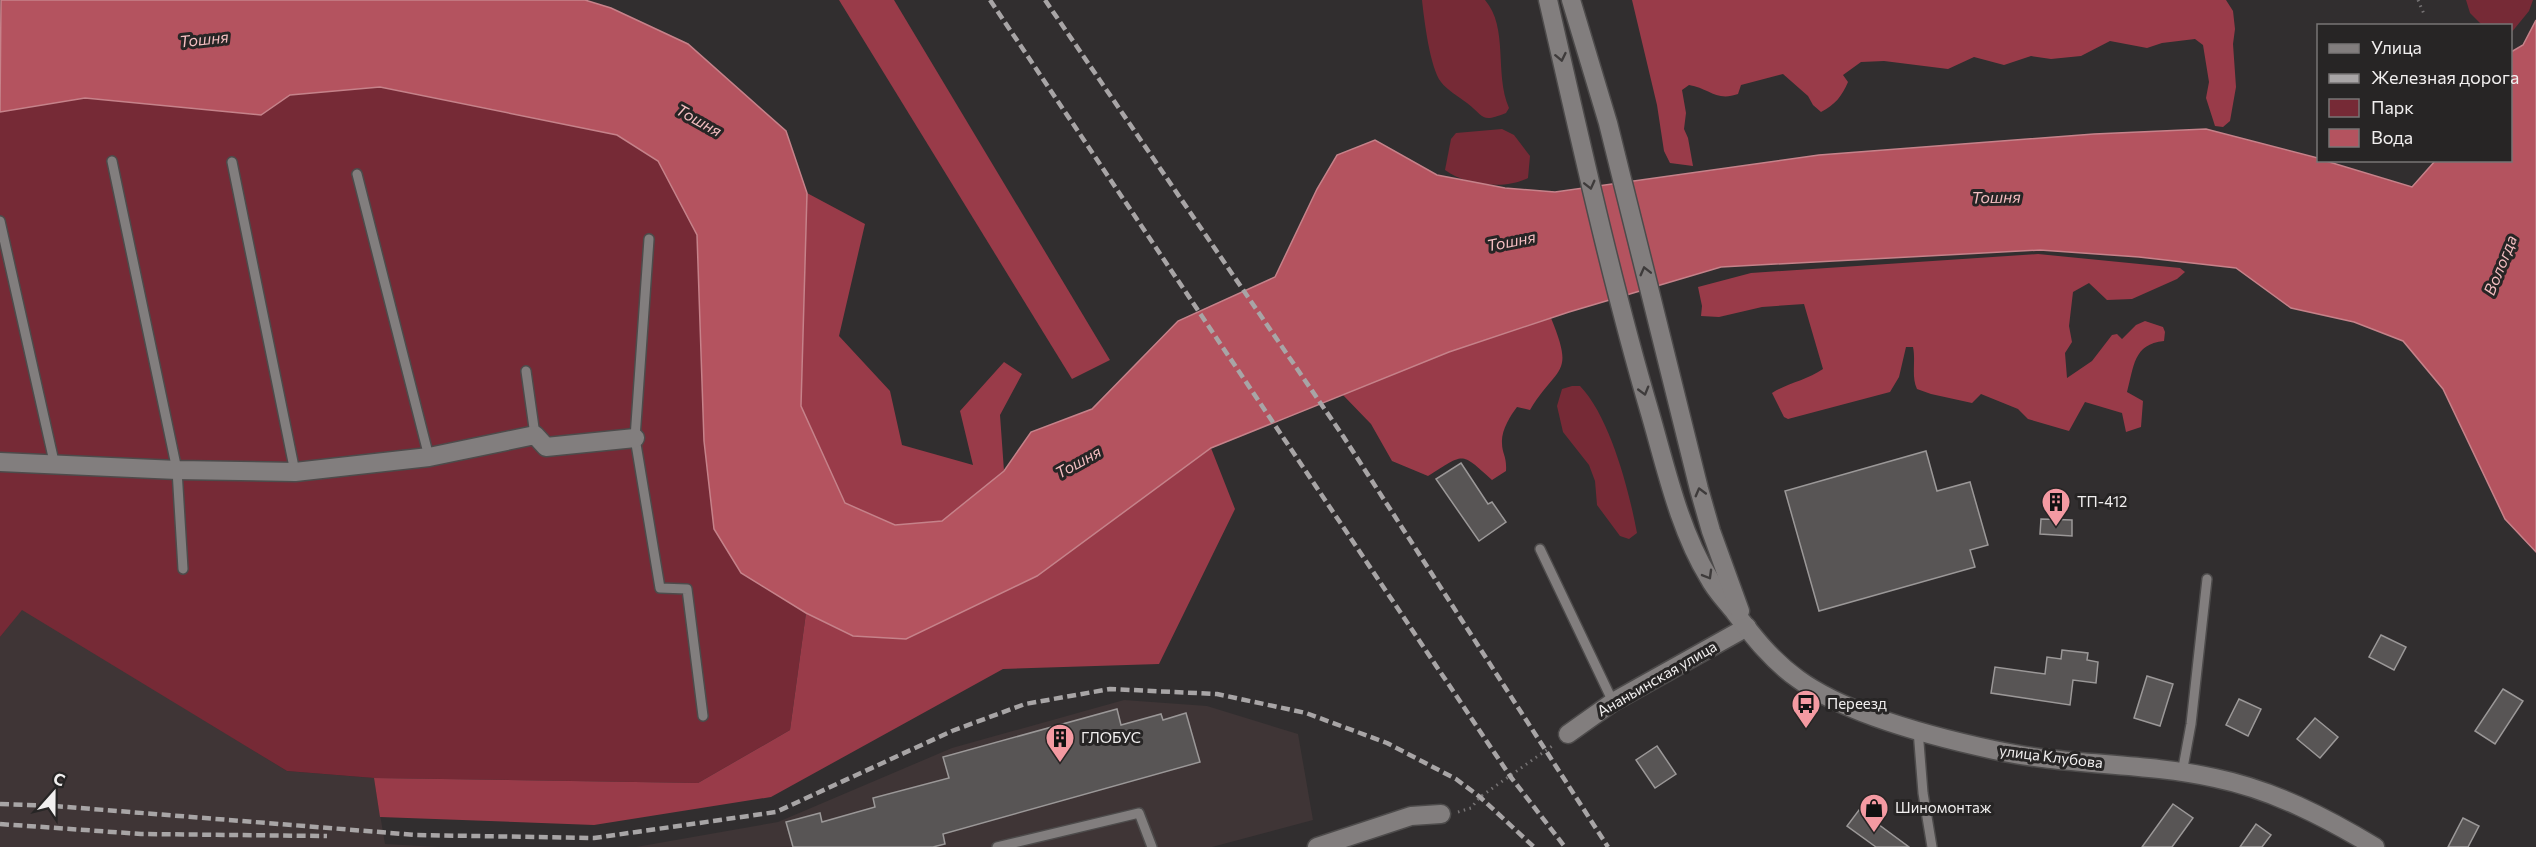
<svg xmlns="http://www.w3.org/2000/svg" width="2536" height="847" font-family="Commissioner,sans-serif">
<style>
.built{fill:#3f3536}
.green{fill:#762a36}
.forest{fill:#993b49}
.water{fill:#b4535f;stroke:#c6828a;stroke-width:1.5}
.building{fill:#585555;stroke:#9b9898;stroke-width:1.5}
.lines{fill:none;stroke-linecap:round;stroke-linejoin:round}
.lane-casing{stroke:#4d4b4b;stroke-width:12}
.street-casing{stroke:#4d4b4b;stroke-width:21}
.secondary-casing{stroke:#4d4b4b;stroke-width:21}
.path{stroke:#767374;stroke-width:3;stroke-dasharray:1.5 4.5;stroke-linecap:butt}
.lane{stroke:#827e7e;stroke-width:9}
.street{stroke:#827e7e;stroke-width:18}
.secondary{stroke:#827e7e;stroke-width:18}
.rail{stroke:#a8a5a6;stroke-width:4.5;stroke-dasharray:9 4.5;stroke-linecap:butt}
.oneway{stroke:#3e3b3b}
.labels{text-anchor:middle;stroke-width:6;stroke-linejoin:round;paint-order:stroke}
.poi-label{font-size:15px;fill:#f1efef;stroke:#272525;text-anchor:start}
.street-label{font-size:15px;fill:#f1efef;stroke:#272525}
.water-label{font-size:16px;font-style:italic;fill:#f4bec1;stroke:#272525}
</style>
<rect width="100%" height="100%" fill="#312e2f"/>
<g class="built">
<path d="M22 609 287 771 374 778 385 844 439 847H0V637Z"/>
<path d="M1124 700 1207 706 1298 734 1313 820 1212 847H636L778 822 952 748Z"/>
</g>
<g class="green">
<path d="M1422 0H1485C1509 28 1494 73 1509 108L1506 113C1481 123 1485 117 1467 103 1459 97 1447 90 1441 82 1430 68 1424 19 1422 0Z"/>
<path d="M2466 0H2533L2529 11 2511 33 2510 26 2482 25 2470 13Z"/>
<path d="M380 87 617 135 658 161 697 235 704 441 714 529 741 573 806 613 790 730 698 783 374 778 287 771 22 610 0 637V112L85 98 261 115 290 95Z"/>
<path d="M1502 129 1514 135 1530 156 1528 178C1505 190 1465 185 1445 170L1451 139 1456 133Z"/>
<path d="M1572 386H1580C1610 417 1629 490 1637 533L1629 539 1620 536 1597 505 1595 481 1589 465 1563 432 1557 406 1562 389Z"/>
</g>
<g class="forest">
<path d="M839 0H894L1110 360 1072 379Z"/>
<path d="M1632 0H2226L2233 11 2235 29 2233 44 2236 87 2230 121 2223 127 2215 126 2206 98 2209 82 2203 45 2195 39 2162 43 2147 48 2110 41 2081 56 2051 59 2031 56 2004 65 1974 57 1948 69 1884 61 1861 62 1843 75 1848 82C1842 96 1835 105 1821 112L1813 105 1808 96 1783 74 1741 85 1738 94C1716 102 1709 88 1689 85L1682 90 1686 113 1684 129 1688 138 1693 166 1670 163 1664 151 1657 105Z"/>
<path d="M807 193 865 224 839 336 890 391 902 445 973 465 960 411 1004 362 1022 374 1000 415 1004 471 942 521 895 525 845 503 801 406Z"/>
<path d="M2038 254 2180 268 2185 272 2177 279 2132 299 2107 300 2089 283 2073 292 2069 326 2072 342 2065 353 2067 378 2092 361 2112 335 2117 334 2122 339 2136 325 2145 321 2163 327 2165 332 2164 341C2133 344 2134 367 2127 392L2143 401 2141 427 2126 432 2122 413 2085 402 2069 431 2028 419 2018 409 1981 394 1972 403 1931 394 1917 389C1911 376 1916 361 1913 347H1906L1899 377 1890 392 1788 419 1784 417 1772 393C1788 383 1807 380 1823 369L1804 304 1762 307 1719 317 1701 316 1702 306 1698 287 1751 273Z"/>
<path d="M1551 318C1575 377 1558 364 1530 410L1517 407C1510 416 1501 431 1502 443 1502 454 1507 456 1506 471L1492 480C1460 451 1465 453 1428 476L1392 461 1371 424 1342 394 1449 352Z"/>
<path d="M1211 448 1235 509 1159 664 1003 669 771 797 594 825 380 817 374 778 698 783 790 730 806 613 853 636 1037 576Z"/>
</g>
<path class="water" d="M1 0H585L611 8 688 44 786 131 807 193 801 406 845 503 895 525 942 521 1004 471 1031 432 1092 409 1178 321 1275 277 1317 189 1337 155 1375 140 1437 175 1505 188 1555 192 1819 155 2094 134 2206 129 2318 158V160L2326 161 2412 187 2435 161 2510 160 2511 52 2523 45 2536 20V552L2505 519 2443 389 2403 341 2354 322 2291 308 2236 268 2139 257 2040 250 1721 267 1569 312 1449 352 1211 448 1037 576 906 639 853 636 806 613 741 573 714 529 704 441 697 235 658 161 617 135 380 87 290 95 261 115 85 98 0 112Z"/>
<g class="building">
<path d="M1926 451 1937 491 1970 482 1988 545 1970 550 1975 567 1819 611 1785 491Z"/>
<path d="M1461 463 1488 504 1492 502 1506 522 1479 541 1436 479Z"/>
<path d="M2041 519 2072 520V536L2040 534Z"/>
<path d="M2381 635 2406 647 2394 670 2369 657Z"/>
<path d="M2062 650 2088 653 2087 660 2098 662 2096 683 2073 680 2070 705 1991 693 1995 667 2045 674 2047 657 2061 659Z"/>
<path d="M2147 676 2173 684 2160 726 2134 718Z"/>
<path d="M2503 689 2523 701 2495 744 2475 731Z"/>
<path d="M2239 699 2261 709 2248 736 2226 725Z"/>
<path d="M1117 709 1121 725 1161 714 1163 720 1186 713 1200 762 943 834 945 844 933 847H793L786 822 820 813 822 822 875 807 873 798 949 778 943 757Z"/>
<path d="M2315 718 2338 737 2320 758 2297 739Z"/>
<path d="M1657 746 1676 774 1655 788 1636 760Z"/>
<path d="M2173 804 2193 818 2172 847H2142Z"/>
<path d="M1859 810 1909 847H1876L1847 826Z"/>
<path d="M2463 818 2479 826 2468 847H2448Z"/>
<path d="M2256 824 2271 835 2262 847H2240Z"/>
</g>
<g class="lines">
<g class="lane-casing">
<g id="lane">
<path d="M112 161 177 470 183 569"/>
<path d="M232 162 295 472"/>
<path d="M357 174 429 457"/>
<path d="M0 221 55 466"/>
<path d="M649 239 635 438 660 588 687 589 703 716"/>
<path d="M526 371 535 435"/>
<path d="M1540 549 1613 702"/>
<path d="M1918 730 1923 793 1932 847"/>
<path d="M2182 773 2191 724 2207 579"/>
<path d="M997 847 1139 813 1152 847"/>
</g>
</g>
<g class="street-casing">
<g id="street">
<path d="M0 462 177 470 295 472 429 457 535 435 546 447 635 438"/>
<path d="M1568 734 1613 702 1747 627"/>
<path d="M1317 847 1411 816 1441 814"/>
</g>
</g>
<g class="secondary-casing">
<g id="secondary">
<path d="M1548 0C1580 138 1610 277 1650 413 1666 468 1679 529 1709 578 1715 590 1725 600 1733 610 1753 636 1771 660 1798 679 1847 715 1934 737 1994 750 2066 766 2142 762 2215 778 2273 790 2325 817 2375 847"/>
<path d="M1571 0 1608 123 1699 489 1711 531 1740 611"/>
</g>
</g>
<g class="path">
<path d="M2418 0 2424 14"/>
<path d="M1458 812 1471 808 1480 797 1555 744"/>
</g>
<use href="#lane" class="lane"/>
<use href="#street" class="street"/>
<use href="#secondary" class="secondary"/>
<g class="rail">
<path d="M990 0 1510 776 1565 847"/>
<path d="M1045 0 1343 436 1608 847"/>
<path d="M0 804 55 806 416 835 594 838 776 812 952 731 1025 704 1110 689 1217 694 1306 713 1387 743 1456 779 1480 797 1534 847"/>
<path d="M0 824 141 834 327 836"/>
</g>
</g>
<defs><path id="oneway-chevron" d="M-2-3.5L2.5 0L-2 3.5" fill="none" stroke-width="1.6" stroke-linecap="round" stroke-linejoin="round" transform="scale(1.5)"/></defs>
<g class="oneway">
<use href="#oneway-chevron" transform="translate(1561 57) rotate(78)"/>
<use href="#oneway-chevron" transform="translate(1590 185) rotate(76)"/>
<use href="#oneway-chevron" transform="translate(1645 271) rotate(-104)"/>
<use href="#oneway-chevron" transform="translate(1644 391) rotate(74)"/>
<use href="#oneway-chevron" transform="translate(1700 492) rotate(-105)"/>
<use href="#oneway-chevron" transform="translate(1708 575) rotate(60)"/>
</g>
<defs>
<g id="building-pin" transform="scale(1.5)"><path d="M0 17L-7.5 6A9.5 9.5 0 1 1 7.5 6Z" fill="#f49aa2" stroke="#272525"/><path d="M-4-6H4V6H1V3H-1V6H-4ZM-2.5-4.3h1.7v1.8h-1.7ZM.8-4.3h1.7v1.8H.8ZM-2.5-1h1.7V.8h-1.7ZM.8-1h1.7V.8H.8Z" fill="#111"/></g>
<g id="bus-pin" transform="scale(1.5)"><path d="M0 17L-7.5 6A9.5 9.5 0 1 1 7.5 6Z" fill="#f49aa2" stroke="#272525"/><path d="M-5-6H5V4H4V6H2V4H-2V6H-4V4H-5ZM-3.5-4V0h7V-4ZM-3.5 1.2v1.5H-2V1.2ZM2 1.2v1.5H3.5V1.2Z" fill="#111"/></g>
<g id="shop-pin" transform="scale(1.5)"><path d="M0 17L-7.5 6A9.5 9.5 0 1 1 7.5 6Z" fill="#f49aa2" stroke="#272525"/><path d="M-5-2.5h2.3a2.7 3.5 0 0 1 5.4 0H5L5.5 6h-11ZM-1.5-2.5h3a1.5 2.3 0 0 0-3 0Z" fill="#111"/></g>
</defs>
<g fill-rule="evenodd">
<use href="#building-pin" x="2056" y="502"/>
<use href="#bus-pin" x="1806" y="704"/>
<use href="#building-pin" x="1060" y="738"/>
<use href="#shop-pin" x="1874" y="808"/>
</g>
<g class="labels">
<g class="poi-label">
<text x="2077" y="507">ТП-412</text>
<text x="1827" y="709">Переезд</text>
<text x="1081" y="743">ГЛОБУС</text>
<text x="1895" y="813">Шиномонтаж</text>
</g>
<g class="street-label">
<text transform="translate(1657 679) rotate(-30)" y="5">Ананьинская улица</text>
<text transform="translate(2051 757) rotate(7)" y="5">улица Клубова</text>
</g>
<g class="water-label">
<text transform="translate(204 39) rotate(-6)" y="6">Тошня</text>
<text transform="translate(699 120) rotate(29)" y="6">Тошня</text>
<text transform="translate(1996 197) rotate(-1)" y="6">Тошня</text>
<text transform="translate(1511 241) rotate(-11)" y="6">Тошня</text>
<text transform="translate(2500 265) rotate(-68)" y="6">Вологда</text>
<text transform="translate(1078 462) rotate(-29)" y="6">Тошня</text>
</g>
</g>
<rect x="2317" y="24" width="195" height="138" fill="#272525" stroke="#787676" stroke-width="1.5"/>
<rect x="2329" y="44" width="30" height="9" fill="#827e7e" stroke="#787676" stroke-width="1.5"/>
<text x="2371" y="54" font-size="18" fill="#f1efef">Улица</text>
<rect x="2329" y="74" width="30" height="9" fill="#a8a5a6" stroke="#787676" stroke-width="1.5"/>
<text x="2371" y="84" font-size="18" fill="#f1efef">Железная дорога</text>
<rect x="2329" y="99" width="30" height="18" fill="#762a36" stroke="#787676" stroke-width="1.5"/>
<text x="2371" y="114" font-size="18" fill="#f1efef">Парк</text>
<rect x="2329" y="129" width="30" height="18" fill="#b4535f" stroke="#787676" stroke-width="1.5"/>
<text x="2371" y="144" font-size="18" fill="#f1efef">Вода</text>
<g transform="translate(54 793) rotate(21)" stroke="#272525" stroke-width="4.5" paint-order="stroke">
<path d="M0-4.5L10 22L0 15L-10 22Z" fill="#f1efef"/>
<text y="-9" font-size="16" font-weight="bold" text-anchor="middle" fill="#f1efef">С</text>
</g>
</svg>
